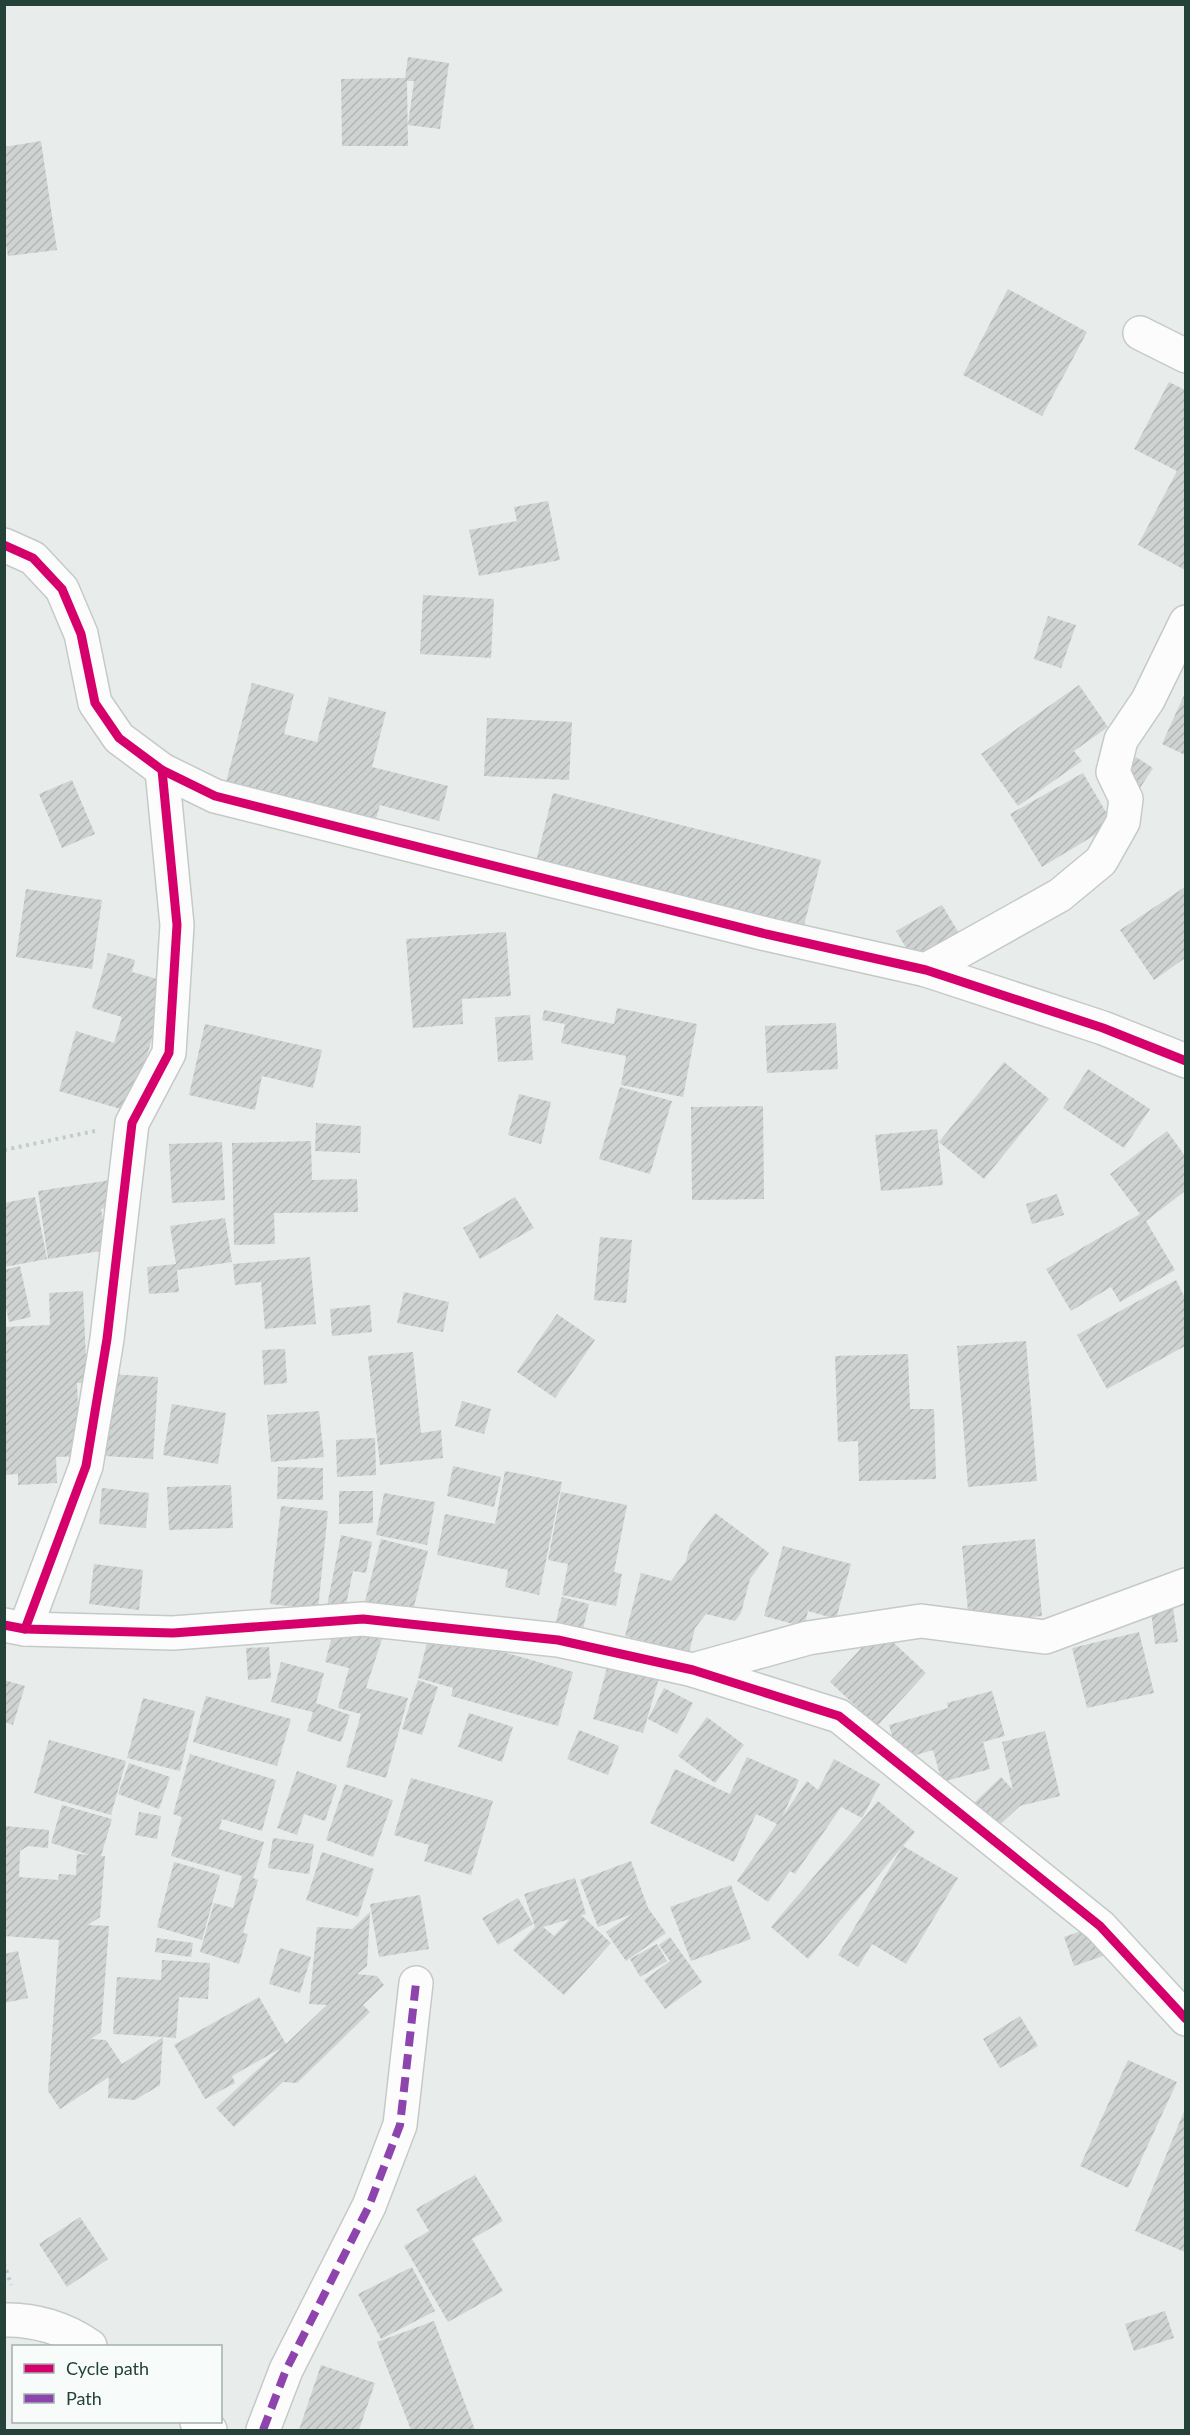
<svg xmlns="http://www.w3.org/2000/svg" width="1190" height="2435" font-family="Lato,sans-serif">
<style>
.building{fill:url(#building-hatch);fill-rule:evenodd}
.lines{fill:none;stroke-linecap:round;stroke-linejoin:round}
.minor-casing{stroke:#c5cac8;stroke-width:36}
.path{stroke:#c3ccca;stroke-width:4;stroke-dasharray:3 4.5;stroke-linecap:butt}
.minor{stroke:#fcfcfc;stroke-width:33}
.quiet{stroke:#8e44ad;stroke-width:8;stroke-dasharray:15 8;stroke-linecap:butt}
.cycleway-casing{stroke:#f7fbf9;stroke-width:13}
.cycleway{stroke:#d6006c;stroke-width:9}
</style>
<defs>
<pattern id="building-hatch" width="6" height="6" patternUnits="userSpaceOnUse" patternTransform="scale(1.5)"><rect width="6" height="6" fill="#cfd4d2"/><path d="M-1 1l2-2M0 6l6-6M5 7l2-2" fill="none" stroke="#b2b7b5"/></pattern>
</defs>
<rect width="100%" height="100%" fill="#e8edeb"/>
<g class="building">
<path d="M408 57 449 63 440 129 408 125 414 81H407L408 146H342L341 79 405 78Z"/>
<path d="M41 141 57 250 8 256 4 233V147Z"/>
<path d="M1008 289 1087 332 1042 416 963 375Z"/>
<path d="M1169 382 1185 390V570L1138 545 1177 471 1134 449Z"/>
<path d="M548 501 560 560 479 576 469 530 517 521 514 507Z"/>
<path d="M423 595 494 599 491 658 420 654Z"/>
<path d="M1048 616 1076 625 1061 668 1034 659Z"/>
<path d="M252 683 294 694 284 734 317 742 329 697 386 712 372 767 448 786 439 821 380 805 373 829 224 790Z"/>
<path d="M1079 685 1108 727 1074 751 1082 761 1018 806 981 754Z"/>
<path d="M1185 693V755L1162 744Z"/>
<path d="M487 718 572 722 569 780 484 776Z"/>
<path d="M1136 757 1153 768 1138 791 1121 779Z"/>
<path d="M1083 773 1113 824 1042 867 1010 814Z"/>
<path d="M72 780 95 834 62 848 39 794Z"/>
<path d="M553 793 821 860 804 925 766 916 763 928 534 870Z"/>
<path d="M1185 887V958L1154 980 1120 930Z"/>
<path d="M26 889 102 900 92 969 16 957Z"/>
<path d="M942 905 960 935 914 961 896 931Z"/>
<path d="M506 932 511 996 462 999 463 1024 413 1028 406 939Z"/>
<path d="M108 953 135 960 132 972 168 982 131 1112 59 1091 76 1031 114 1043 122 1017 92 1008Z"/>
<path d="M617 1008 697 1024 683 1097 621 1085 626 1056 561 1043 565 1024 542 1020 544 1010 614 1024Z"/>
<path d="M530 1015 533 1060 498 1062 495 1017Z"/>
<path d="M836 1023 838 1069 767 1073 765 1026Z"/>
<path d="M205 1024 322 1050 313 1088 262 1076 255 1110 189 1095Z"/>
<path d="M1004 1062 1049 1099 984 1179 939 1142Z"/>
<path d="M1088 1069 1150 1109 1124 1148 1063 1108Z"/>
<path d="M620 1087 672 1101 650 1174 599 1159Z"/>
<path d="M519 1094 551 1102 541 1144 508 1135Z"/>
<path d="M763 1106 764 1199 692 1200 691 1107Z"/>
<path d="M316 1123 361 1126 360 1153 315 1151Z"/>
<path d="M937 1129 943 1185 881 1191 875 1135Z"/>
<path d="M1167 1131 1185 1156V1191L1146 1221 1175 1270 1120 1302 1111 1287 1071 1311 1046 1269 1140 1214 1110 1174Z"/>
<path d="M311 1141 312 1180 357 1179 358 1212 274 1213 275 1244 234 1245 232 1143Z"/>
<path d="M222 1142 225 1200 172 1203 169 1144Z"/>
<path d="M111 1180 115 1207 101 1209 108 1250 48 1259 38 1191Z"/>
<path d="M1057 1194 1064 1215 1032 1224 1026 1204Z"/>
<path d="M35 1197 47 1259 4 1267V1203Z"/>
<path d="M515 1197 534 1228 480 1259 463 1228Z"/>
<path d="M225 1218 232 1262 177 1270 179 1292 149 1294 147 1267 176 1264 170 1226Z"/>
<path d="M600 1237 632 1240 626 1303 594 1300Z"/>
<path d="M310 1257 316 1324 265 1329 261 1282 235 1285 233 1264Z"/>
<path d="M20 1266 31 1317 9 1322 4 1300V1270Z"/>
<path d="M1176 1280 1185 1298V1346L1107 1389 1077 1335Z"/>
<path d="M83 1291 87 1383H77L80 1456 56 1457 57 1483 18 1485V1474L4 1475V1327L50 1325 49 1293Z"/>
<path d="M404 1292 449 1302 443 1332 397 1323Z"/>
<path d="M370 1305 372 1332 332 1336 330 1309Z"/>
<path d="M557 1314 595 1340 555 1398 517 1372Z"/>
<path d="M1026 1341 1037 1481 968 1487 957 1346Z"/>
<path d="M285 1349 287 1383 264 1385 262 1350Z"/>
<path d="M413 1352 421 1433 441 1430 443 1458 380 1465 368 1356Z"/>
<path d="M908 1354 910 1409H934L936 1479 859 1481 858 1441 838 1442 835 1356Z"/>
<path d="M110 1374 158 1377 153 1459 105 1456Z"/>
<path d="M462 1401 491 1409 484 1434 455 1426Z"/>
<path d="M172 1404 226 1413 218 1464 163 1455Z"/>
<path d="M319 1411 324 1457 271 1462 267 1415Z"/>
<path d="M375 1438 376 1475 337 1477 336 1440Z"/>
<path d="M453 1466 501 1477 494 1507 447 1496Z"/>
<path d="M278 1467 323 1468V1500L277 1499Z"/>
<path d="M505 1471 562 1482 539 1595 505 1587 508 1570 437 1555 445 1514 495 1524Z"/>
<path d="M231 1485 233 1528 169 1530 167 1487Z"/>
<path d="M102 1488 149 1493 146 1528 99 1524Z"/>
<path d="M339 1491H373V1523L339 1524Z"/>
<path d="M561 1492 627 1505 614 1572 622 1574 616 1606 562 1595 568 1564 548 1560Z"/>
<path d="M384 1493 435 1502 427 1545 376 1535Z"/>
<path d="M281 1506 328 1511 318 1609 270 1604Z"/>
<path d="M715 1513 769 1553 750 1579 741 1613 735 1621 706 1614 695 1628 689 1653 625 1636 641 1573 671 1581 686 1561 690 1545Z"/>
<path d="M341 1535 372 1542 366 1573 353 1571 345 1609 327 1606Z"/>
<path d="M381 1539 428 1551 411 1618 364 1605Z"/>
<path d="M1035 1539 1042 1616 969 1623 962 1546Z"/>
<path d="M783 1546 851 1564 836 1619 808 1611 804 1627 764 1616Z"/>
<path d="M94 1564 143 1570 139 1610 89 1604Z"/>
<path d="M562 1597 589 1604 580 1641 553 1634Z"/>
<path d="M1172 1600 1178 1642 1155 1644 1150 1602Z"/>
<path d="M336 1623 383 1636 366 1688 408 1698 386 1778 346 1767 361 1714 338 1708 349 1668 325 1662Z"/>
<path d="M879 1629 926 1673 877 1726 830 1682Z"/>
<path d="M430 1631 573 1672 558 1726 451 1696 453 1688 418 1678Z"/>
<path d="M1139 1632 1154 1693 1087 1708 1072 1648Z"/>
<path d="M269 1647 271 1678 248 1680 246 1648Z"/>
<path d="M281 1662 324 1673 316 1703 350 1715 341 1742 307 1731 313 1712 271 1702Z"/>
<path d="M608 1664 659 1678 643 1733 593 1719Z"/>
<path d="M4 1680 25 1686 13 1725 4 1722Z"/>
<path d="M418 1680 438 1687 422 1735 402 1729Z"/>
<path d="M664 1688 693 1703 677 1734 648 1719Z"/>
<path d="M992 1691 1005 1736 983 1742 990 1769 942 1782 933 1750 899 1760 889 1725 948 1708 947 1703Z"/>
<path d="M206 1696 291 1719 277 1766 193 1742Z"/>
<path d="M143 1698 195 1711 180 1771 127 1758Z"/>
<path d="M469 1713 513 1727 502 1762 458 1747Z"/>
<path d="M707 1717 744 1745 715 1783 678 1756Z"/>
<path d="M579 1730 619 1746 608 1775 567 1759Z"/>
<path d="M1045 1731 1060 1796 1020 1806 993 1831 970 1807 1001 1777 1013 1790 1002 1742Z"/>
<path d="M49 1740 126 1761 111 1815 34 1793Z"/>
<path d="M190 1754 276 1780 262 1831 222 1819 219 1829 264 1842 253 1878 258 1880 243 1933 248 1934 239 1964 200 1952 214 1903 233 1908 242 1876 171 1856 182 1817 173 1814Z"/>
<path d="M747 1757 799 1780 782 1817 807 1781 818 1790 834 1759 880 1784 862 1818 841 1807 795 1874 790 1871 768 1902 737 1881 777 1824 756 1814 734 1862 650 1823 675 1769 730 1794Z"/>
<path d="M129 1763 170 1777 159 1809 118 1794Z"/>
<path d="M297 1771 337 1785 325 1821 304 1814 297 1835 277 1828Z"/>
<path d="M411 1778 493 1801 471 1875 424 1861 429 1845 394 1835Z"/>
<path d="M345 1784 393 1800 373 1857 326 1840Z"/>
<path d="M878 1801 915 1832 903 1846 958 1878 906 1964 872 1944 858 1967 838 1955 903 1846 808 1959 771 1927Z"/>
<path d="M62 1805 112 1819 101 1856H105L100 1917 88 1925 109 1926 101 2032 91 2039 106 2040 122 2064 163 2037 113 2034 117 1977 161 1980 162 1960 210 1963 208 1999 179 1997 176 2038 163 2037 160 2085 135 2100 108 2098 109 2077 60 2109 48 2091 59 1940 4 1936V1826L49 1830 48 1848 28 1846 20 1851 19 1877 58 1880 59 1874 76 1875 77 1854 90 1855 51 1843Z"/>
<path d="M139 1812 161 1816 157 1839 135 1835Z"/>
<path d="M273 1838 314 1844 309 1874 268 1868Z"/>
<path d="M322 1852 374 1869 358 1917 306 1900Z"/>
<path d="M631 1861 648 1908 666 1933 626 1961 606 1932 632 1914 598 1927 580 1880Z"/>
<path d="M174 1862 220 1875 202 1940 157 1927Z"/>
<path d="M575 1878 586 1914 581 1915 611 1943 564 1995 513 1950 535 1927 524 1894ZM570 1919 554 1936 543 1927Z"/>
<path d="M731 1885 751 1939 691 1961 670 1907Z"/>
<path d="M420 1895 429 1949 379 1957 370 1904Z"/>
<path d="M518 1898 533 1924 498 1945 482 1918Z"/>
<path d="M370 1912 367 1966 357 1974 377 1976 384 1985 363 2005 370 2012 297 2083 283 2082 234 2127 216 2108 281 2048 232 2076 235 2083 205 2099 174 2045 259 1997 286 2044 327 2005 309 2004 317 1927 352 1929Z"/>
<path d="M1093 1927 1103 1956 1074 1966 1064 1937Z"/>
<path d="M670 1937 702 1982 665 2009 644 1980 670 1961 659 1945Z"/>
<path d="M157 1938 193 1943 191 1957 155 1952Z"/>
<path d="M657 1944 667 1961 640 1977 630 1959Z"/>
<path d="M280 1948 311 1957 300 1993 269 1984Z"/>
<path d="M18 1951 28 1998 4 2003V1954Z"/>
<path d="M1020 2016 1038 2046 1000 2068 983 2039Z"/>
<path d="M1128 2060 1177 2082 1128 2188 1080 2166Z"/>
<path d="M1185 2109V2252L1135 2231Z"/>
<path d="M475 2175 503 2221 472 2239 503 2291 448 2322 404 2246 429 2231 416 2209Z"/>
<path d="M80 2217 108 2259 67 2287 39 2244Z"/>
<path d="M412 2267 435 2311 381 2339 358 2294Z"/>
<path d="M1165 2311 1174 2338 1134 2351 1125 2324Z"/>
<path d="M434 2321 475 2430H411L377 2342Z"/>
<path d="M321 2365 375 2383 359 2430H299Z"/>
</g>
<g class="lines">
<g class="minor-casing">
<g id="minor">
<path d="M1140 333 1186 356"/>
<path d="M4 545 33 558 62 589 81 634 95 703 119 738 162 770 215 796 766 934 926 970 1103 1028 1186 1061"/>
<path d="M926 970 1060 895 1101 861 1123 822 1126 799 1113 772 1121 740 1148 700 1186 622"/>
<path d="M4 1625 25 1629 173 1633 363 1619 558 1640 693 1670 839 1716 1100 1926 1186 2019"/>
<path d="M25 1629 86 1466 107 1339 132 1123 169 1053 177 925 162 770"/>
<path d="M693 1670 808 1638 921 1621 1045 1637 1186 1585"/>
<path d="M4 2320C35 2319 66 2329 90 2346"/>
<path d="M197 2422 210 2430"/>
<path d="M263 2430 286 2370 369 2206 400 2125 416 1983"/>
</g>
</g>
<g class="path">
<path d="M4 1150 95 1131"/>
<path d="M4 2263 11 2285"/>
</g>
<use href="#minor" class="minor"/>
<path class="quiet" d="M263 2430 286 2370 369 2206 400 2125 416 1983"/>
<g class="cycleway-casing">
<g id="cycleway">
<path d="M4 545 33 558 62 589 81 634 95 703 119 738 162 770 215 796 766 934 926 970 1103 1028 1186 1061"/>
<path d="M4 1625 25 1629 173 1633 363 1619 558 1640 693 1670 839 1716 1100 1926 1186 2019"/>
<path d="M25 1629 86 1466 107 1339 132 1123 169 1053 177 925 162 770"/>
</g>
</g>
<use href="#cycleway" class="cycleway"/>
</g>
<rect width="1190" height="2435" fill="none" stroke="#24423a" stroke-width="12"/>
<rect x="12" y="2345" width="210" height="78" fill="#f7fbf9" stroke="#a3b1ad" stroke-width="1.5"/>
<rect x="24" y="2364" width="30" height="9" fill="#d6006c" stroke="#a3b1ad" stroke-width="1.5"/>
<text x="66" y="2375" font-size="18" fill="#24423a">Cycle path</text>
<rect x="24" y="2394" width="30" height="9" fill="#8e44ad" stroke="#a3b1ad" stroke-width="1.5"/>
<text x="66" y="2405" font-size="18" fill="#24423a">Path</text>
</svg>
